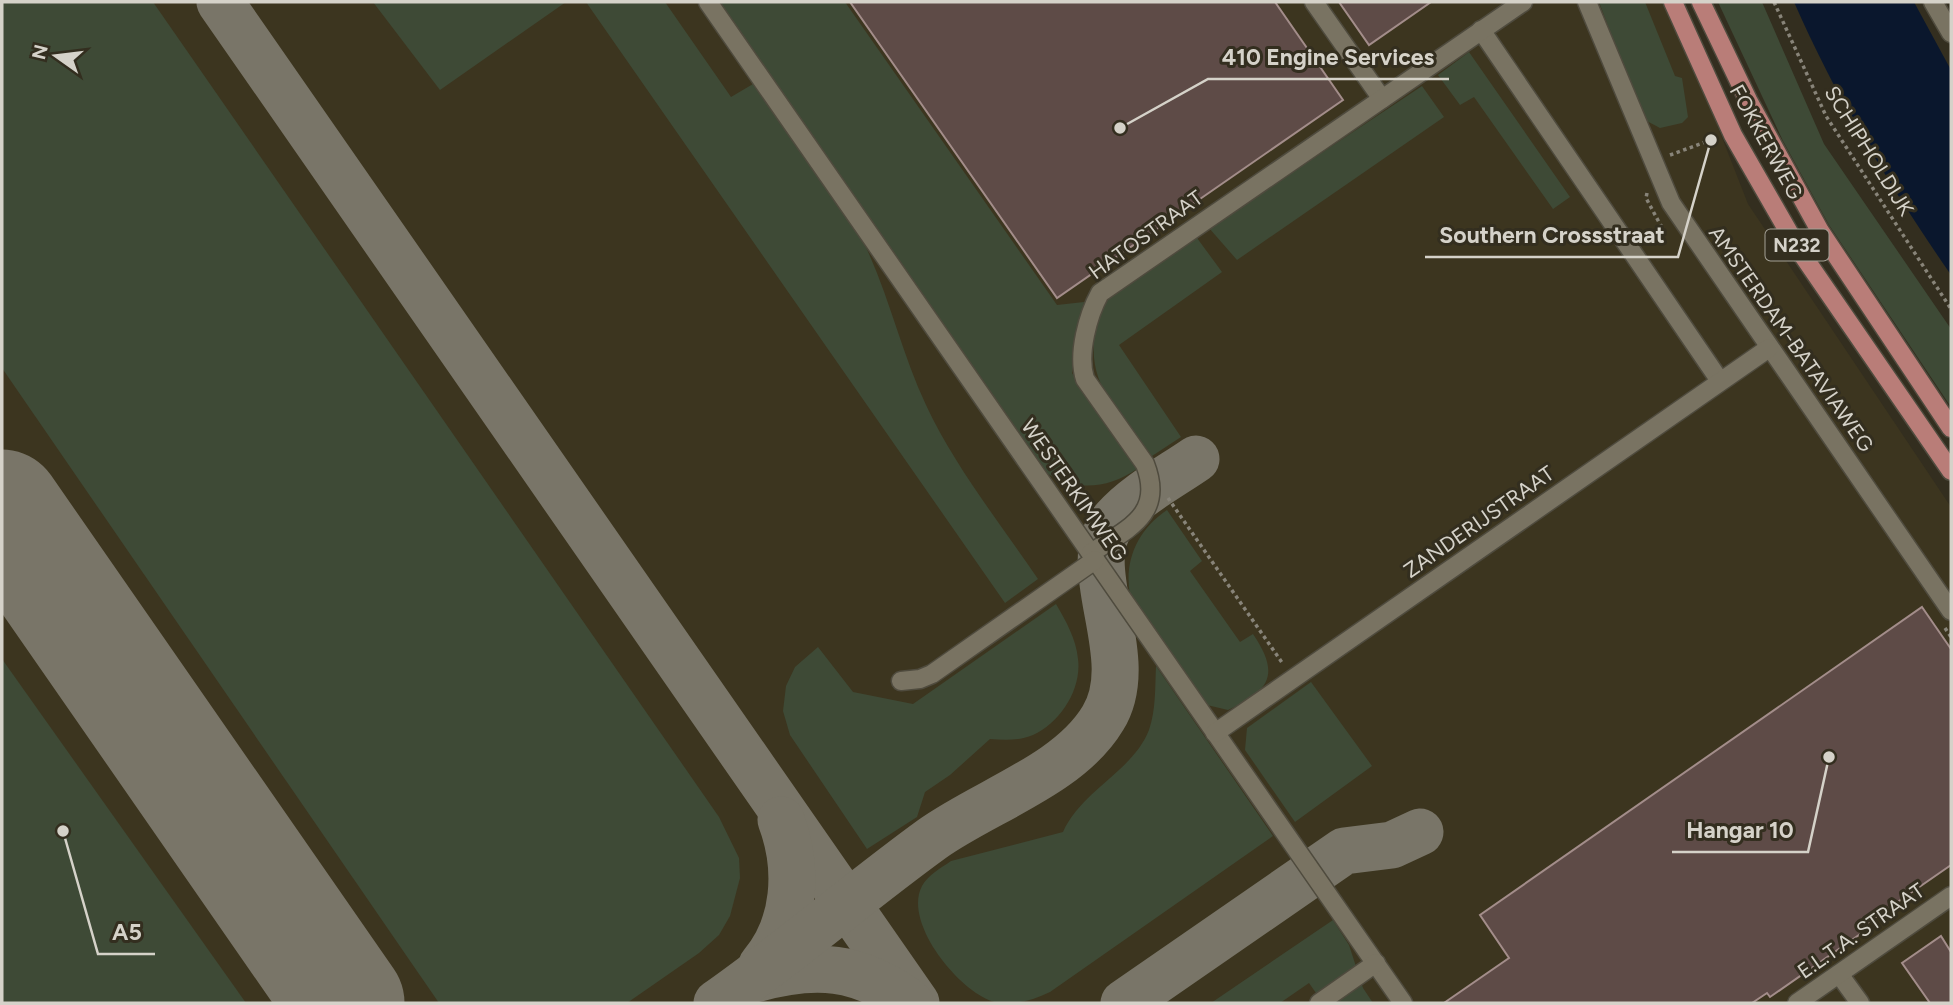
<svg xmlns="http://www.w3.org/2000/svg" width="1953" height="1005" font-family="Figtree,sans-serif">
<style>
.built{fill:#3c351f}
.green{fill:#3e4a36}
.water{fill:#0a172d}
.lines{fill:none;stroke-linecap:round;stroke-linejoin:round}
.taxiway{stroke:#797568;stroke-width:47}
.runway{stroke:#797568;stroke-width:119}
.building{fill:#5e4b47;stroke:#a38d8a;stroke-width:2}
.minor-casing{stroke:#4f4b3e;stroke-width:21}
.major-casing{stroke:#4f4b3e;stroke-width:21}
.path{stroke:#888479;stroke-width:3.5;stroke-dasharray:3.5 3.5;stroke-linecap:butt}
.minor{stroke:#797362;stroke-width:18}
.major{stroke:#b97d78;stroke-width:18}
.labels{text-anchor:middle;stroke-width:6;stroke-linejoin:round;paint-order:stroke}
.shield{fill:#332e1f;stroke:#a4a196;stroke-width:2}
.shield-label{font-size:19px;font-weight:bold;fill:#d5d2c9}
.street-label{font-size:21px;fill:#d5d2c9;stroke:#332e1f}
.leader{fill:none;stroke:#d5d2c9;stroke-width:2.5}
.callout-dot{fill:#d5d2c9;stroke:#332e1f;stroke-width:2.5}
.callout-label{font-size:23px;text-anchor:middle;font-weight:bold;fill:#d5d2c9;stroke:#332e1f;stroke-width:6;stroke-linejoin:round;paint-order:stroke}
</style>
<rect width="100%" height="100%" fill="#332e1f"/>
<path class="built" d="M2 2H1669L1748 204 1951 507V1003H2Z"/>
<g class="green">
<path d="M2 2H153L719 817 739 858 740 878 730 916 719 935 699 953 627 1003H439L2 368Z"/>
<path d="M373 2H566L440 90Z"/>
<path d="M586 2H665L731 97 753 84 863 241C889 294 901 352 926 405 955 467 1000 523 1038 579L1005 603Z"/>
<path d="M720 2H845L1057 305 1084 302 1072 373 1137 469C1109 488 1077 492 1048 474Z"/>
<path d="M1599 2H1645L1675 76 1682 78 1688 117 1682 123 1660 128 1643 119Z"/>
<path d="M1718 2H1762L1824 144 1951 329V407L1829 225 1783 141Z"/>
<path d="M1469 52 1570 197 1553 209 1474 97 1460 105 1438 75Z"/>
<path d="M1422 86 1444 117 1237 260 1209 228Z"/>
<path d="M1197 238 1222 272 1119 345 1181 437 1152 456C1109 398 1078 379 1102 302Z"/>
<path d="M1167 510 1202 561 1190 571 1240 642 1253 634C1280 674 1271 690 1228 710L1207 705 1130 595C1124 561 1137 530 1167 510Z"/>
<path d="M1056 604C1066 621 1076 639 1078 659 1082 689 1060 723 1033 735 1019 741 1004 740 990 739L950 775 925 792 917 817 867 849 790 735 783 711 786 686 795 667 818 647 853 692 913 704Z"/>
<path d="M2 659 246 1003H2Z"/>
<path d="M1156 666 1273 836 1050 992C1033 1000 1017 1005 998 1003 962 996 902 923 922 886 928 875 941 868 951 861L1063 832C1082 790 1133 771 1149 730 1156 710 1155 687 1156 666Z"/>
<path d="M1311 682 1372 766 1295 822 1245 750 1247 728Z"/>
<path d="M1333 920 1349 945 1363 988 1373 1003H1323L1309 983 1280 1003H1211Z"/>
</g>
<path class="water" d="M1794 2H1914L1951 70V275C1889 185 1838 102 1794 2Z"/>
<g class="lines">
<g class="taxiway">
<path d="M220 2 916 1003"/>
<path d="M762 965C796 925 799 868 781 820"/>
<path d="M755 979C815 962 859 965 910 1003"/>
<path d="M717 1003C791 951 859 892 932 839 985 801 1069 775 1103 718 1141 657 1074 565 1115 519 1136 495 1170 477 1196 459"/>
<path d="M1124 1003 1344 851 1392 845 1420 832"/>
</g>
<path class="runway" d="M2 509 345 1003"/>
</g>
<g class="building">
<path d="M850 2H1275L1343 100 1057 298Z"/>
<path d="M1339 2H1431L1369 45Z"/>
<path d="M1922 607 1951 649V865L1863 926 1866 930 1770 997 1767 993 1752 1003H1444L1509 958 1480 915Z"/>
<path d="M1941 936 1951 952V1003H1930L1902 963Z"/>
</g>
<g class="lines">
<g class="minor-casing">
<g id="minor">
<path d="M708 2 1403 1003"/>
<path d="M1314 2 1382 99"/>
<path d="M1587 2 1671 203 1951 611"/>
<path d="M1933 2 1951 33"/>
<path d="M1481 30 1720 381"/>
<path d="M1091 553C1127 529 1165 515 1145 464L1085 379C1077 354 1088 315 1100 293L1523 2"/>
<path d="M901 681 920 679 932 674 1095 560"/>
<path d="M1215 733 1769 348"/>
<path d="M1839 974 1860 1003"/>
<path d="M1319 1003 1376 963"/>
<path d="M1797 1003 1951 896"/>
</g>
</g>
<g class="major-casing">
<g id="major">
<path d="M1673 2 1733 135 1799 250 1951 471"/>
<path d="M1701 2 1748 100 1820 231 1951 428"/>
</g>
</g>
<g class="path">
<path d="M1774 2 1826 116 1951 309"/>
<path d="M1670 155 1711 140"/>
<path d="M1647 193 1646 198 1661 226H1666"/>
<path d="M1168 498 1283 664"/>
<path d="M1945 628 1951 637"/>
</g>
<use href="#minor" class="minor"/>
<use href="#major" class="major"/>
</g>
<g class="labels">
<rect class="shield" x="1765.5" y="229.5" width="63" height="31" rx="5"/>
<g class="shield-label">
<text x="1797" y="252">N232</text>
</g>
<g class="street-label">
<text transform="translate(1766 142) rotate(61)" y="7">FOKKERWEG</text>
<text transform="translate(1869 151) rotate(58)" y="7">SCHIPHOLDIJK</text>
<text transform="translate(1146 235) rotate(-36)" y="7">HATOSTRAAT</text>
<text transform="translate(1791 339) rotate(55)" y="7">AMSTERDAM-BATAVIAWEG</text>
<text transform="translate(1074 490) rotate(55)" y="7">WESTERKIMWEG</text>
<text transform="translate(1479 522) rotate(-35)" y="7">ZANDERIJSTRAAT</text>
<text transform="translate(1861 931) rotate(-35)" y="7">E.L.T.A. STRAAT</text>
</g>
</g>
<path class="leader" d="M1120 128L1208 79H1449M1711 140L1678 257H1425M1829 757L1808 852H1672M63 831L98 954H155"/>
<g class="callout-dot">
<circle cx="1120" cy="128" r="7"/>
<circle cx="1711" cy="140" r="7"/>
<circle cx="1829" cy="757" r="7"/>
<circle cx="63" cy="831" r="7"/>
</g>
<g class="callout-label">
<text x="1328" y="65">410 Engine Services</text>
<text x="1552" y="243">Southern Crossstraat</text>
<text x="1740" y="838">Hangar 10</text>
<text x="127" y="940">A5</text>
</g>
<rect width="1953" height="1005" fill="none" stroke="#d5d2c9" stroke-width="7"/>
<g transform="translate(56 56) rotate(284)" stroke="#332e1f" stroke-width="5" paint-order="stroke">
<path d="M0-5L12 26L0 18L-12 26Z" fill="#d5d2c9"/>
<text y="-10" font-size="19" font-weight="bold" text-anchor="middle" fill="#d5d2c9">N</text>
</g>
</svg>
